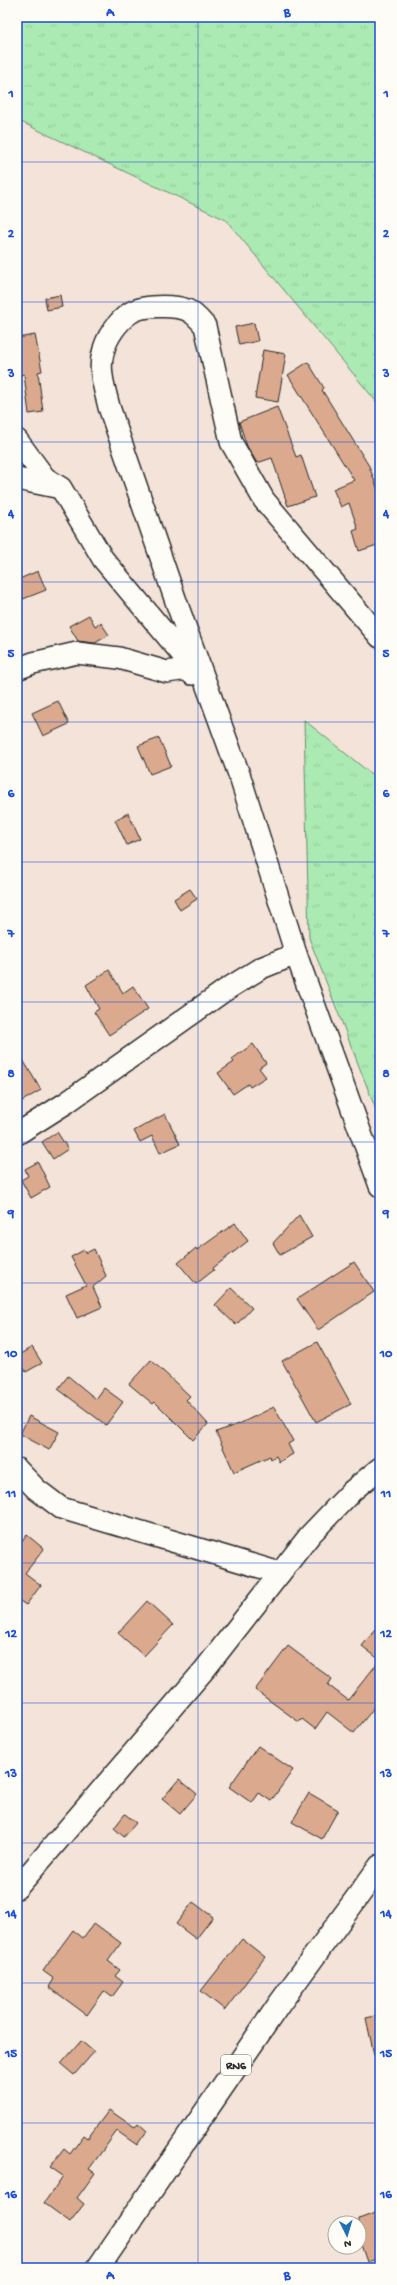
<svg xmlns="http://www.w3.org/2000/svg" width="397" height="2285" font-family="'Gochi Hand',sans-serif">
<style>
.grass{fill:url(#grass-tufts);stroke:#6b8b6f}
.building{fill:#dbaa8e;stroke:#2b2b2b}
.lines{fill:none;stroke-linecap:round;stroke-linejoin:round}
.minor-casing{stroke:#2b2b2b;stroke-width:24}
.highway-casing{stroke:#2b2b2b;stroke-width:25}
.minor{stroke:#fdfcf7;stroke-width:21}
.highway{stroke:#fdfcf7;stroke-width:22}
.grid{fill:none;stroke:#1d4ed8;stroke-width:1;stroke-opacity:0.55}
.labels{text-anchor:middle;stroke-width:3.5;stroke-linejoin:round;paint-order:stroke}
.shield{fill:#fdfcf7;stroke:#6a6a68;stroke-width:1}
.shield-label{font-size:12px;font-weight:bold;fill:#2b2b2b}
.neatline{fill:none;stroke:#1d4ed8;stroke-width:1.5}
.grid-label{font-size:13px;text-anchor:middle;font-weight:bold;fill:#1d4ed8}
</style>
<defs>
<pattern id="grass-tufts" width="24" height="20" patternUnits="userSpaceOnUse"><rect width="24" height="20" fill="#abebb3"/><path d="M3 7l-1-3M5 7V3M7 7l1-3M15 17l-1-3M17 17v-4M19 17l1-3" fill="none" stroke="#93ca9a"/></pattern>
</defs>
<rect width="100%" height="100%" fill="#f3e3d8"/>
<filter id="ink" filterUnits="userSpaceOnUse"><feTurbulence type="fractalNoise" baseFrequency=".025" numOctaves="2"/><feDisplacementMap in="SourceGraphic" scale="8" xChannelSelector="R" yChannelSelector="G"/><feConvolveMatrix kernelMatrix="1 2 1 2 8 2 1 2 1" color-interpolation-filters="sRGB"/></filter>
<g filter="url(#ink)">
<g class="grass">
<path d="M17 17H380V406L226 220 17 120Z"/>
<path d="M304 720 380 781V1120L309 938Z"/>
</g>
<g class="building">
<path d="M60 295 62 307 47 310 45 298Z"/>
<path d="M254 323 258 341 239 345 235 327Z"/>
<path d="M35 335 42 371 38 372 43 412 29 414 24 374 19 375 17 362V338Z"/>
<path d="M263 350 286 354 278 402 255 398Z"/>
<path d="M308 362 324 388 322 390 369 466 380 495V544L359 551 353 531 358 529 349 503 341 507 333 489 354 480 288 375Z"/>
<path d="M277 407 296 457 301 455 315 497 288 506 272 458 257 463 247 446 239 422Z"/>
<path d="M38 571 46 590 23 599 17 580Z"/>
<path d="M89 615 95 626 101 623 109 635 95 643 78 641 69 626Z"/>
<path d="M58 701 69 724 43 736 32 713Z"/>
<path d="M159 738 171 766 150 774 138 746Z"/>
<path d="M128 813 140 839 127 845 115 820Z"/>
<path d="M190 889 197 899 180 910 174 899Z"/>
<path d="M109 970 123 993 133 986 148 1009 109 1035 94 1012 99 1009 86 985Z"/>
<path d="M253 1044 266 1063 259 1068 266 1077 250 1087 248 1084 233 1094 218 1073 234 1062 232 1059Z"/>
<path d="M17 1050 41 1090 17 1104Z"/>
<path d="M165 1114 180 1144 160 1153 152 1136 140 1142 134 1131Z"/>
<path d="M57 1132 68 1149 53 1159 42 1142Z"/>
<path d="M38 1162 50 1187 31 1198 21 1180 28 1176 25 1169Z"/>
<path d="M299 1215 312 1237 280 1255 273 1243Z"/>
<path d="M235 1223 248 1241 213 1268 214 1270 196 1284 178 1263 196 1248 197 1250Z"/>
<path d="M94 1249 106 1276 93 1287 102 1307 77 1318 66 1294 86 1285 71 1257 84 1250 86 1253Z"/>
<path d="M354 1262 374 1292 318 1330 297 1299Z"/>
<path d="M231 1288 252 1308 236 1325 215 1305Z"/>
<path d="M317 1342 351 1404 316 1422 282 1361Z"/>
<path d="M32 1347 42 1363 26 1372 17 1356Z"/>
<path d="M151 1360 190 1396 186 1400 208 1424 193 1440 155 1402 153 1404 129 1384Z"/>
<path d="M68 1376 96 1399 104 1388 123 1402 106 1425 58 1389Z"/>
<path d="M274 1407 293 1441 288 1444 293 1454 279 1462 276 1456 271 1459 270 1456 234 1472 216 1432 239 1424Z"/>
<path d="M29 1416 59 1432 49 1450 20 1434Z"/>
<path d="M27 1535 44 1549 25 1573 41 1585 26 1605 17 1599V1548Z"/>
<path d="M147 1601 173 1625 144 1656 118 1633Z"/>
<path d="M380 1624V1700L354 1733 327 1712 315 1729 302 1719 299 1722 255 1690 288 1646 332 1679 328 1685 348 1700 380 1660 362 1646Z"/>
<path d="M258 1746 293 1770 271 1801 259 1793 252 1803 229 1787Z"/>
<path d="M179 1779 197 1794 180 1814 162 1799Z"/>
<path d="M309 1793 338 1810 322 1839 292 1822Z"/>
<path d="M125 1814 136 1823 124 1837 114 1828Z"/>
<path d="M193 1902 213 1917 196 1939 176 1924Z"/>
<path d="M94 1923 121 1943 108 1961 120 1970 115 1976 123 1982 112 1997 104 1991 87 2015 49 1987 54 1979 43 1971 73 1930 83 1938Z"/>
<path d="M242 1939 265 1957 225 2010 201 1991Z"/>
<path d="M380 2015V2054L374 2055 366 2018Z"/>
<path d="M81 2041 94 2052 74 2075 61 2064Z"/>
<path d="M109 2110 128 2123 135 2127 138 2123 147 2131 137 2145 117 2131 89 2169 95 2173 77 2198 84 2204 70 2222 44 2203 63 2176 50 2167 64 2149 70 2154 84 2135 88 2138Z"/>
<path d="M380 2211V2258L367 2262 359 2239V2219Z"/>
</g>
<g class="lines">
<g class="minor-casing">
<g id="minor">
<path d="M17 440 45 478 61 488 103 559 182 654 187 669 192 674"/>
<path d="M17 479 56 487"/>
<path d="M380 637 264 500 231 442 205 326C200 320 194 313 187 310 174 305 141 305 130 313 117 322 106 338 103 353 98 370 105 390 109 407L178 607 240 777 296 954 380 1186"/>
<path d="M17 669 33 663 77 653 119 658 167 672 187 669"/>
<path d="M17 1134 66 1103 224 991 261 968 296 954"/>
<path d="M17 1469 36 1489 61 1508 280 1573"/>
<path d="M17 1888 205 1669 310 1535 352 1491 380 1468"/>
</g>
</g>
<g class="highway-casing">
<path id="highway" d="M98 2268 280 2003 380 1866"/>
</g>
<use href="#minor" class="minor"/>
<use href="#highway" class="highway"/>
</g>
</g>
<path class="grid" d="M198 17V2268M17 162H380M17 302H380M17 442H380M17 582H380M17 722H380M17 862H380M17 1002H380M17 1142H380M17 1283H380M17 1423H380M17 1563H380M17 1703H380M17 1843H380M17 1983H380M17 2123H380"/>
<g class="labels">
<rect class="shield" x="221" y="2055" width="30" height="20" rx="3"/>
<g class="shield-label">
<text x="236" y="2069">RN6</text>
</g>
</g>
<rect width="397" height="2285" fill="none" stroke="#fdfcf7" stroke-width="44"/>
<g transform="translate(347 2235) rotate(175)"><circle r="19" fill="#fdfcf7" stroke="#a9a8a5"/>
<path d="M0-3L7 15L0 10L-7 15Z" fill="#1f6fb2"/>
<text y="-6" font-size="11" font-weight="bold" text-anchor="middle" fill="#2b2b2b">N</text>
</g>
<rect x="22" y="22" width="353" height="2241" class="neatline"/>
<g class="grid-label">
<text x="110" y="16">A</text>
<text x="287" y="16">B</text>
<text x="11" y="97">1</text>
<text x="386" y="97">1</text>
<text x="11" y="237">2</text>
<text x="386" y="237">2</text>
<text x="11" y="377">3</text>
<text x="386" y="377">3</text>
<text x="11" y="517">4</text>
<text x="386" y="517">4</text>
<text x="11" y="657">5</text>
<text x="386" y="657">5</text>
<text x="11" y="797">6</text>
<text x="386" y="797">6</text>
<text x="11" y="937">7</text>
<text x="386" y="937">7</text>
<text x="11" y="1077">8</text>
<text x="386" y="1077">8</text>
<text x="11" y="1217">9</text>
<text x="386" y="1217">9</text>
<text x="11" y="1357">10</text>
<text x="386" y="1357">10</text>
<text x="11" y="1497">11</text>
<text x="386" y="1497">11</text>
<text x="11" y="1637">12</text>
<text x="386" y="1637">12</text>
<text x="11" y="1777">13</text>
<text x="386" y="1777">13</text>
<text x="11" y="1917">14</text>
<text x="386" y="1917">14</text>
<text x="11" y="2057">15</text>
<text x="386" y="2057">15</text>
<text x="11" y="2198">16</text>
<text x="386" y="2198">16</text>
<text x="110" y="2279">A</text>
<text x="287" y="2279">B</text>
</g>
</svg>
